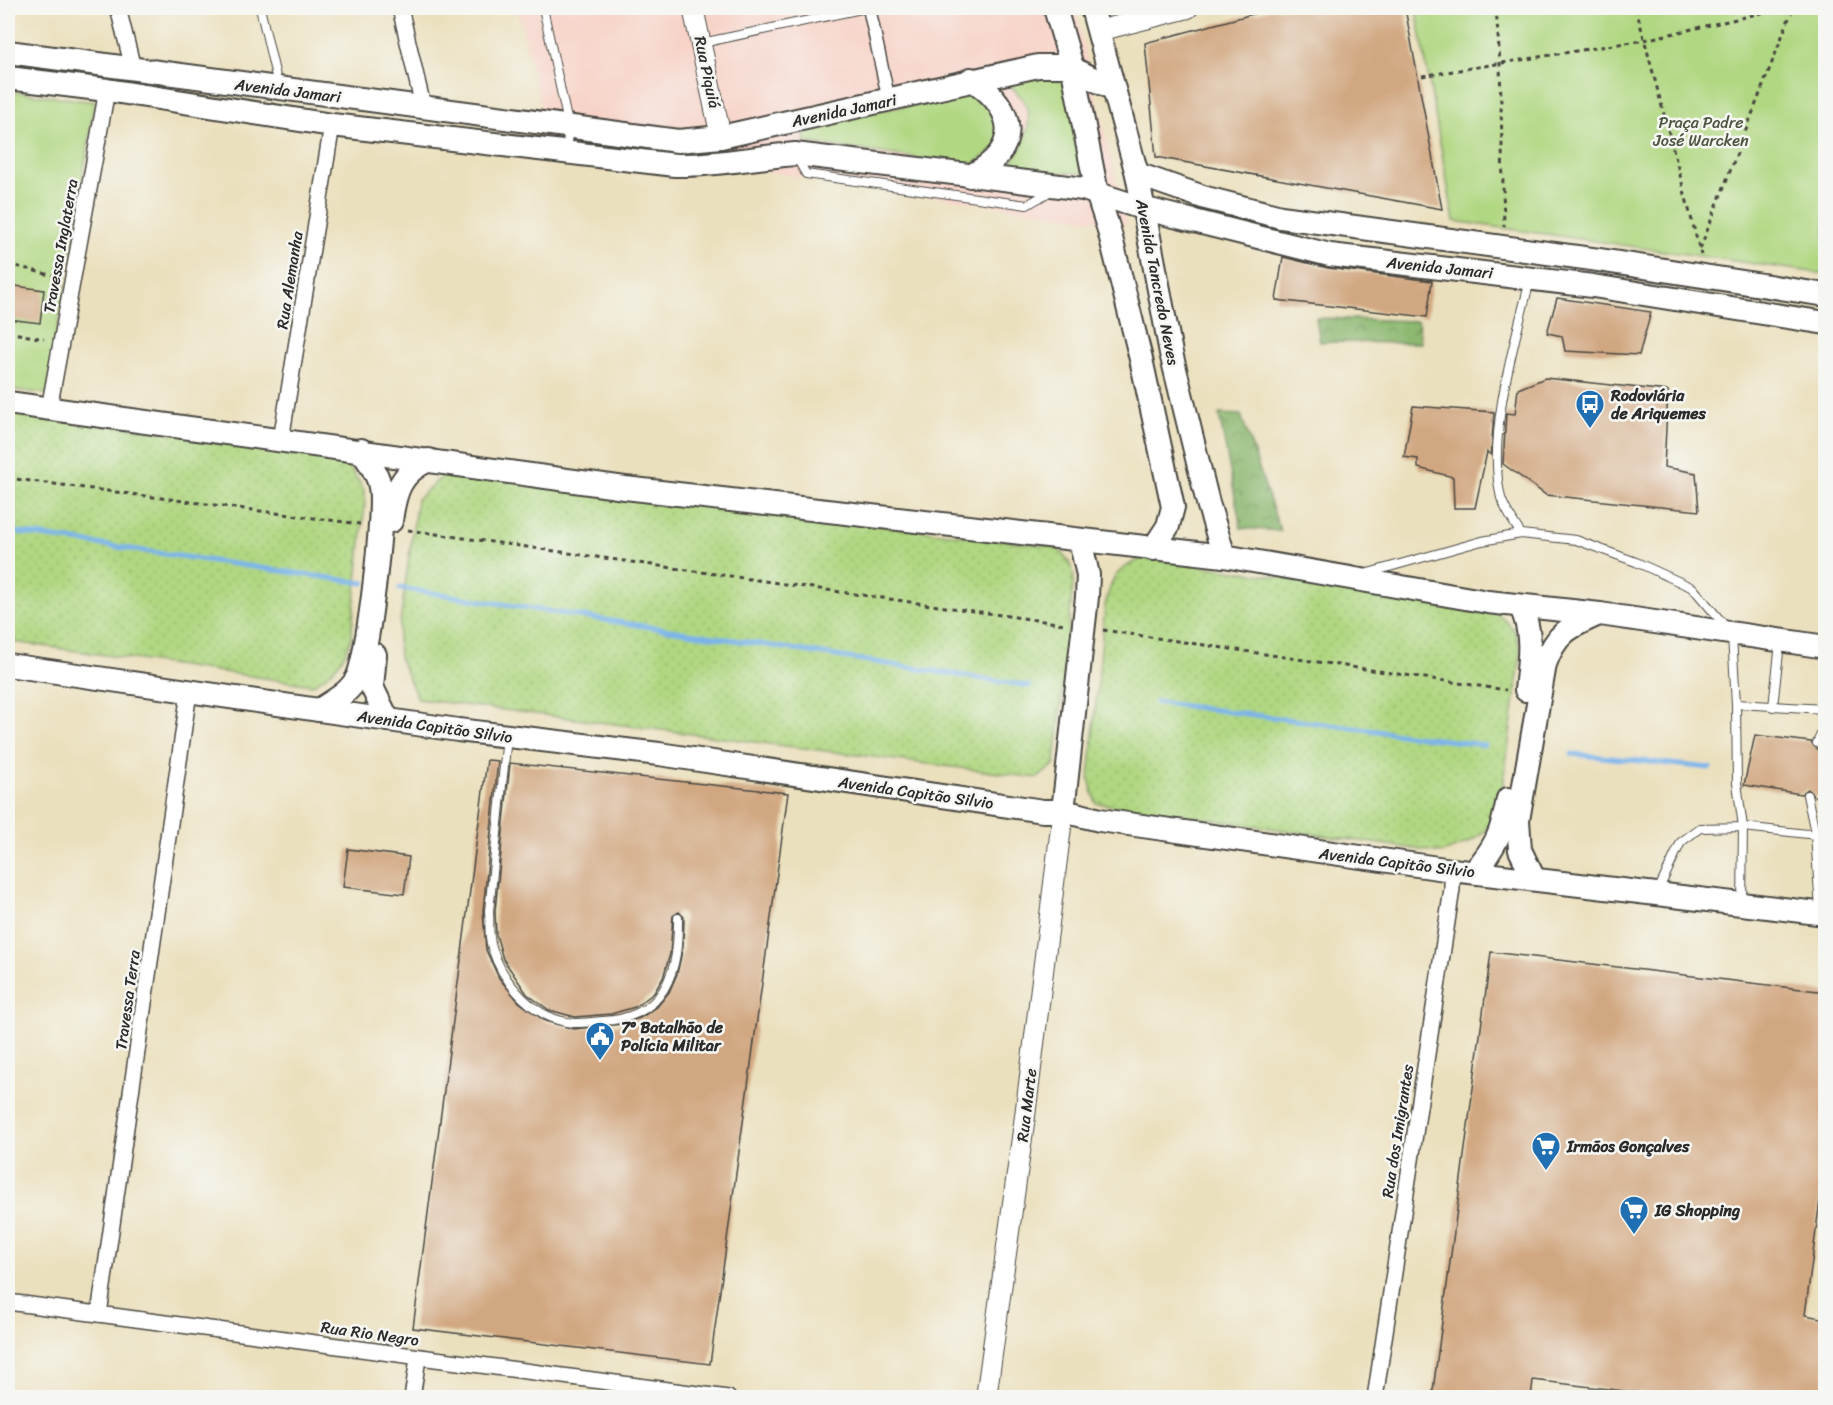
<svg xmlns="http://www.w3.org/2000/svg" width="1833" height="1405" font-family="Sriracha,sans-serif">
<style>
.built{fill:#f7d1c6}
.grass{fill:url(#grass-dots);stroke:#6e8156;stroke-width:1.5}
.forest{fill:url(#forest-crowns);stroke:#5c724d;stroke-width:1.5}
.green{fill:#b0d781;stroke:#6e8156;stroke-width:1.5}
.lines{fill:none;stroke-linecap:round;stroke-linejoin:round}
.stream{stroke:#7ab4eb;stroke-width:5}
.building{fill:#d1a781}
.service-casing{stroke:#484641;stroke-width:10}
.pedestrian-casing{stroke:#484641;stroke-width:15}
.minor-casing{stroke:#484641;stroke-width:18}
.tertiary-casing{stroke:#484641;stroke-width:22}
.secondary-casing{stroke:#484641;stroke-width:26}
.path{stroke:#484641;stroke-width:3;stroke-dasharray:4.5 4.5;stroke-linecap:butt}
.service{stroke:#fff;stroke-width:8}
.pedestrian{stroke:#fff;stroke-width:12}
.minor{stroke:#fff;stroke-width:15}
.tertiary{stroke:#fff;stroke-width:20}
.secondary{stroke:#fff;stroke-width:22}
.labels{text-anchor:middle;stroke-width:5;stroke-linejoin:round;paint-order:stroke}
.street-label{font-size:16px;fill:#2b2b2b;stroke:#f6f6f2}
.park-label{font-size:16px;fill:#4c5640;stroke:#f6f6f2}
.poi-label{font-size:16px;font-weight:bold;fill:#2b2b2b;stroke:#f6f6f2;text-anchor:start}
</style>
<defs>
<pattern id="grass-dots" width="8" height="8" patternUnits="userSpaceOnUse" patternTransform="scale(1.5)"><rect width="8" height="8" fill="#b0d781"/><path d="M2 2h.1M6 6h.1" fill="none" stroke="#98b970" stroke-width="1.8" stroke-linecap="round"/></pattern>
<pattern id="forest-crowns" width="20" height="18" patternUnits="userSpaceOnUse" patternTransform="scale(1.5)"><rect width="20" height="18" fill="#8cb86f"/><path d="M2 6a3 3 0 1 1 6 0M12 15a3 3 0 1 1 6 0" fill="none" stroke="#73965b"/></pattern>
</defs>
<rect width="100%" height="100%" fill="#f6f6f2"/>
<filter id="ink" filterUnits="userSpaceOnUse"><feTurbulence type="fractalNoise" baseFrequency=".0167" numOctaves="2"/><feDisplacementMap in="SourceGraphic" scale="12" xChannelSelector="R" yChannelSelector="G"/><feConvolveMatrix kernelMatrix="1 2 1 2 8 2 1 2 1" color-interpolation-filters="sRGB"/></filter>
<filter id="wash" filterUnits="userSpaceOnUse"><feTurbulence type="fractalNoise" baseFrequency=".008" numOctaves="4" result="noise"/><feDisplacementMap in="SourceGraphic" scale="24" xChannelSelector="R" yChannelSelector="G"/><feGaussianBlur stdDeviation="1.35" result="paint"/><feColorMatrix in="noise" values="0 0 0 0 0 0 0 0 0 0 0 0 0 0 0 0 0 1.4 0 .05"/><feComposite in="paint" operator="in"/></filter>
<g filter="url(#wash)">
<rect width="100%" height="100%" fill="#ebe0bd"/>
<path class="built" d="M517 8H1075L1127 225 549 140Z"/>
<g class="grass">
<path d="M8 410 343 457 364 490 365 503 351 639C343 662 333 673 312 685L8 641Z"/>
<path d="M446 473 1057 547 1068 560 1074 574 1055 764 1038 778 418 699 399 657 398 637 417 499Z"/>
<path d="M1142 558 1489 606C1508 623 1517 627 1521 653L1500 808C1483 839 1475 841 1443 853L1096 803 1089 779 1105 605C1112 576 1115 571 1142 558Z"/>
</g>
<g class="forest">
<path d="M1316 318 1418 321 1421 343 1320 342Z"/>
<path d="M1219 414 1241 415 1280 531 1241 528Z"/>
</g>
<g class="green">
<path d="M1416 8H1825V274L1454 221Z"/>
<path d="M1069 64 1097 174 1006 171C1019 152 1036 127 1025 103 1021 96 1012 88 1006 81Z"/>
<path d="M8 91 95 102 47 394 8 389Z"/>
<path d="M978 91 1003 128 997 147 971 166 804 142 806 126Z"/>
</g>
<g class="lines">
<g class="stream">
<path d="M8 531 364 583"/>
<path d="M400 588 1029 686"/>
<path d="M1156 702 1484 745"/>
<path d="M1572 754 1710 768"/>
</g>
</g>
<g id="blocks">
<g class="building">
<path d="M1275 8H1405L1442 209 1156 157 1145 43Z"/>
<path d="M1283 257 1328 268 1432 281 1427 317 1276 300Z"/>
<path d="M8 285 44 290 40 323 8 319Z"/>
<path d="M1557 298 1651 312 1639 355 1565 351 1562 336 1547 333Z"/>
<path d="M1545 378 1668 391 1664 467 1696 473 1699 511 1546 495 1503 464 1506 413 1515 414 1518 389Z"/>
<path d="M1413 406 1494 412 1491 455 1487 452 1475 508H1454L1453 477 1418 468V459L1404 457Z"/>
<path d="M1755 735 1811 742 1817 749 1826 744V798L1813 796 1808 789 1801 794 1744 785Z"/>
<path d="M487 760 498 761 483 911 486 950 499 978 519 1002 545 1021 574 1029 622 1024 640 1018 657 1007 669 992 677 974 683 947 684 917 679 912 673 916 670 954 663 978 654 993 635 1007 611 1014 575 1017 549 1010 527 994 503 959 496 934 495 911 510 763 788 793 710 1364 413 1328Z"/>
<path d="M348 849 409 857 404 894 343 887Z"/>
<path d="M1491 952 1826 992V1154L1805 1315 1826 1319V1398H1684L1533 1380 1531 1398H1432Z"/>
</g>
</g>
</g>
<g filter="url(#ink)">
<use href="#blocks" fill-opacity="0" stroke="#484641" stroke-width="1.5"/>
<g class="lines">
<g class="service-casing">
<g id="service">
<path d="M260 8 278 85"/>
<path d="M543 8 569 128 566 150"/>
<path d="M702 43 866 8"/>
<path d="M797 158 806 174 1027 205 1051 191"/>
<path d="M1521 534C1514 523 1505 510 1501 498 1486 436 1515 341 1530 280"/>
<path d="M1368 573 1482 541 1521 534 1576 540 1636 562 1693 588 1726 627"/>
<path d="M1732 636 1736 704"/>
<path d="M1773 707 1780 643"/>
<path d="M1822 709 1826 696"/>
<path d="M507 737 489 911C490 923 488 936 492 948 503 983 535 1021 575 1023 584 1023 594 1022 603 1021 627 1020 651 1011 664 989 677 966 678 944 678 918"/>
<path d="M1817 743 1826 723"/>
<path d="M1807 795 1815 833 1820 911"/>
<path d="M1657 893 1681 842 1700 828 1743 827 1826 836"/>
<path d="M1742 903 1743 827 1737 783 1736 704 1826 709"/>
</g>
</g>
<g class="pedestrian-casing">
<path id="pedestrian" d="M869 8 889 101"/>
</g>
<g class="minor-casing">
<g id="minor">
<path d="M118 8 133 68"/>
<path d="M400 8 423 106"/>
<path d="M49 409 107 90"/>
<path d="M281 440 332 125"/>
<path d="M8 1302 728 1398"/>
<path d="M99 1314 189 692"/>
<path d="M412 1398 418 1358"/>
<path d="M1375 1398 1452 889V870"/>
</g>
</g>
<g class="tertiary-casing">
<g id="tertiary">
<path d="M693 8 721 137"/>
<path d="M1098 31 1188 8"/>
<path d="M986 1398 1025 1116 1063 811"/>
</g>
</g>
<g class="secondary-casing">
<g id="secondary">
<path d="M1055 8 1073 70 1097 193 1109 230 1141 359 1173 507 1168 526 1153 549"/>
<path d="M1092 8 1137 174 1171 353 1208 503 1224 556"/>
<path d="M8 52 678 141 721 137 1038 66H1067L1112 88"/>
<path d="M8 78 107 90 332 125 675 165C716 166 754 157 795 154L1060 186 1083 189 1142 208 1330 255 1593 286 1826 323"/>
<path d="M1137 174 1206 198 1281 217 1599 260 1826 295"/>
<path d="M970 176C1022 150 1018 109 971 79"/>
<path d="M8 403 625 488 1224 556 1488 602 1600 614 1826 647"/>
<path d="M391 521C395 491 400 473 429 460"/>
<path d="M1520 606C1534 631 1529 662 1526 690"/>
<path d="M375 655 372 687 388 720"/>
<path d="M8 665 458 730 659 754 1043 811H1063L1100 820 1452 870 1826 914"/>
<path d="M319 710C333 701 349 693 357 678 368 657 385 511 380 487 378 473 368 461 361 450"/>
<path d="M1063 811 1087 597 1088 575 1080 540"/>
<path d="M1474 872C1496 846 1502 833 1508 799"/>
<path d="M1534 879 1520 850 1518 820 1545 664C1556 633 1569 627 1599 614"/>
</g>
</g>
<g class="path">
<path d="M1496 8 1500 63 1504 227"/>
<path d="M1636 8 1701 255"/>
<path d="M1422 76 1644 40 1784 8"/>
<path d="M1700 249 1793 8"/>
<path d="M8 264 58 277"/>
<path d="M8 332 44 339"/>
<path d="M8 478 360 524"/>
<path d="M408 530 1064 624"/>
<path d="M1103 630 1506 690"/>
</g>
<use href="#service" class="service"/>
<use href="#pedestrian" class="pedestrian"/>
<use href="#minor" class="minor"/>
<use href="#tertiary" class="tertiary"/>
<use href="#secondary" class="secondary"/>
</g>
</g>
<defs>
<g id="bus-pin" transform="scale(1.5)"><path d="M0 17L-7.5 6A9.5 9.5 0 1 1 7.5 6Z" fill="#1f6fb2" stroke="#f6f6f2"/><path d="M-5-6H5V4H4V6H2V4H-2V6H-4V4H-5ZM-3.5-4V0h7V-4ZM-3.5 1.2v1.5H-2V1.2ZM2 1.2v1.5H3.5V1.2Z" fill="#fff"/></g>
<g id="civic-pin" transform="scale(1.5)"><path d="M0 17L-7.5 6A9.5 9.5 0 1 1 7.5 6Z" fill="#1f6fb2" stroke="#f6f6f2"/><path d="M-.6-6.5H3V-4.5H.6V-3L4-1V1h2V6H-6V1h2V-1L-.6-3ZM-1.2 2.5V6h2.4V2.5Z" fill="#fff"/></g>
<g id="supermarket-pin" transform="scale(1.5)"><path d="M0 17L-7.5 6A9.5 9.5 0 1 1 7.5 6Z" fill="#1f6fb2" stroke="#f6f6f2"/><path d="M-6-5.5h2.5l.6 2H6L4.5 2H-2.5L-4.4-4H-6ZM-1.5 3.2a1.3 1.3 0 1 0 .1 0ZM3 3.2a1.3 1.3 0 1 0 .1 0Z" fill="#fff"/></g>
</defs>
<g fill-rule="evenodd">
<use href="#bus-pin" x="1590" y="404"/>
<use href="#civic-pin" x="600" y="1036"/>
<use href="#supermarket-pin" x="1546" y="1146"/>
<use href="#supermarket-pin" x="1634" y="1210"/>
</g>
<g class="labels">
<g class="street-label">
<text transform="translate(708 72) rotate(78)" y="6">Rua Piquiá</text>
<text transform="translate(288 90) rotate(7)" y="6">Avenida Jamari</text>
<text transform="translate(844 110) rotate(-12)" y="6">Avenida Jamari</text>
<text transform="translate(60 246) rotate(-80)" y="6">Travessa Inglaterra</text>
<text transform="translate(1440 267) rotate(6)" y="6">Avenida Jamari</text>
<text transform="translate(289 280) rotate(-81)" y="6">Rua Alemanha</text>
<text transform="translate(1158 282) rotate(79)" y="6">Avenida Tancredo Neves</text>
<text transform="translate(435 726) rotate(8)" y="6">Avenida Capitão Silvio</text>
<text transform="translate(916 792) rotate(8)" y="6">Avenida Capitão Silvio</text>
<text transform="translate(1397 862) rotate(7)" y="6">Avenida Capitão Silvio</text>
<text transform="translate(127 1000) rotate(-82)" y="6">Travessa Terra</text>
<text transform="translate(1026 1105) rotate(-83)" y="6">Rua Marte</text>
<text transform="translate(1397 1131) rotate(-81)" y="6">Rua dos Imigrantes</text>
<text transform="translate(370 1333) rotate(8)" y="6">Rua Rio Negro</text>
</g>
<g class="park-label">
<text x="1701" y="128">Praça Padre<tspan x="1701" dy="18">José Warcken</tspan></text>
</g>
<g class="poi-label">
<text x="1611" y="401">Rodoviária<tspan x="1611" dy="18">de Ariquemes</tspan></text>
<text x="621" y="1033">7º Batalhão de<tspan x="621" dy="18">Polícia Militar</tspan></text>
<text x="1567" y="1152">Irmãos Gonçalves</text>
<text x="1655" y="1216">IG Shopping</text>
</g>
</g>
<rect width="1833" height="1405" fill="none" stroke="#f6f6f2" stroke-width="30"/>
</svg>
